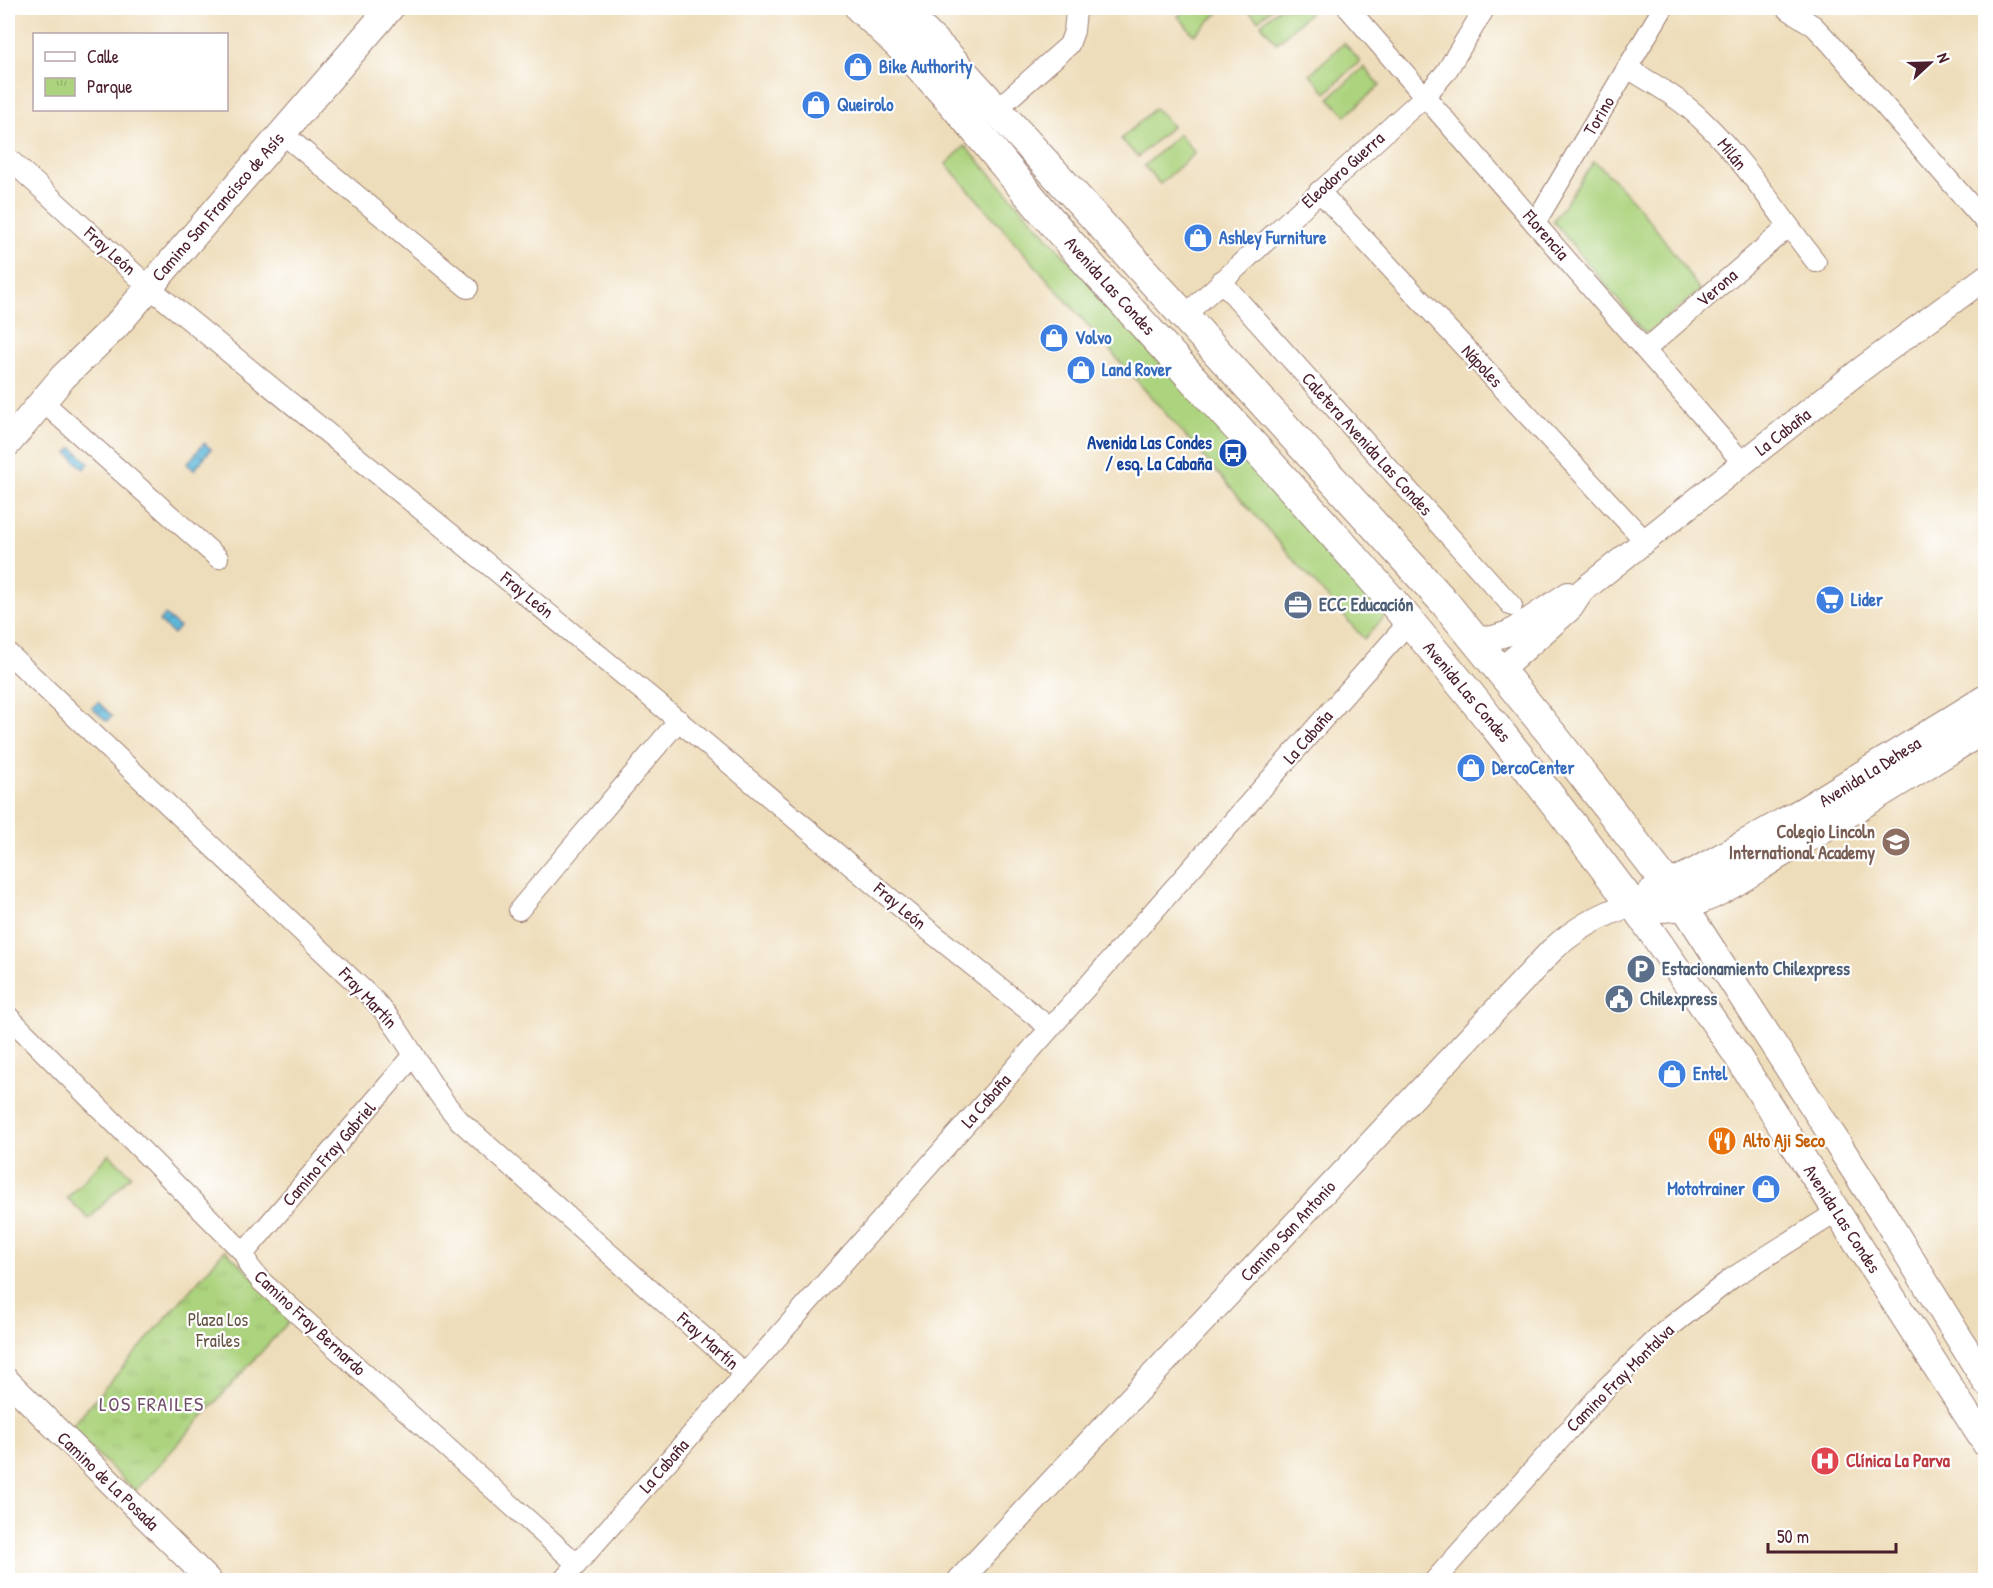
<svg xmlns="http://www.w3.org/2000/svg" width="1993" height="1588" font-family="'Patrick Hand',sans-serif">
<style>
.grass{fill:#acd37d;stroke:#7b7954;stroke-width:1.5}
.park{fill:url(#park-tufts);stroke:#7b7954;stroke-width:1.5}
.water{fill:url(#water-waves);stroke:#536b82;stroke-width:1.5}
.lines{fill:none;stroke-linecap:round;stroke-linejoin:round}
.minor-casing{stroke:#9c7e72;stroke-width:22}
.tertiary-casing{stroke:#9c7e72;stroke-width:26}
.secondary-casing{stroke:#9c7e72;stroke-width:29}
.primary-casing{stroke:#9c7e72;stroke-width:32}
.minor{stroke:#fff;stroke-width:20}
.tertiary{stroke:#fff;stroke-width:24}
.secondary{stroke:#fff;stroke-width:27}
.primary{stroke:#fff;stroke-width:30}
.labels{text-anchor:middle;stroke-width:4.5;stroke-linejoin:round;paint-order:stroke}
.shop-label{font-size:18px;font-weight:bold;fill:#366cbe;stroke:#fff;text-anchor:start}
.street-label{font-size:18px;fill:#4a1f2b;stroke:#fff}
.transit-label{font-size:18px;font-weight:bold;fill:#164399;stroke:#fff;text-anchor:end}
.service-label{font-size:18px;font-weight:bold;fill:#4e5e75;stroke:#fff;text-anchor:start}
.education-label{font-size:18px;font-weight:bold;fill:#785e54;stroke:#fff;text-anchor:end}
.food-label{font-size:18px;font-weight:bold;fill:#c56008;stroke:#fff;text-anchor:start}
.park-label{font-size:18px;fill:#675544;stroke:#fff}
.health-label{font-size:18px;font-weight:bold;fill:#be3a42;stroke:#fff;text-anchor:start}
.neighbourhood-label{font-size:20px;letter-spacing:1.5px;fill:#734e69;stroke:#fff}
</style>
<defs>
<pattern id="park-tufts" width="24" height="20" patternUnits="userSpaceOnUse" patternTransform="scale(1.5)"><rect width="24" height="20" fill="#acd37d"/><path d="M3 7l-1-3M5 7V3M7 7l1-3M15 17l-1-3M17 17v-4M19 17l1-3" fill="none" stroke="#96b56c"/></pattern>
<pattern id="water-waves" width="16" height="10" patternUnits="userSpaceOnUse" patternTransform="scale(1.5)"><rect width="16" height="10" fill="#5cb7da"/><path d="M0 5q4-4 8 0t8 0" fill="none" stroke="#4e94b1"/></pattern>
</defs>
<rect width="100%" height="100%" fill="#fff"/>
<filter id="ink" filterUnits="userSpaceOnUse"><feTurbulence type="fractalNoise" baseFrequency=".0167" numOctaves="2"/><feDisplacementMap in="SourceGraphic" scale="12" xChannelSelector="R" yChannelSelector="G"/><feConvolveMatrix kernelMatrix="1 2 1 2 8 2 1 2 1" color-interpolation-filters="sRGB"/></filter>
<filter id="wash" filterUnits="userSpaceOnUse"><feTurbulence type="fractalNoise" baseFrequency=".008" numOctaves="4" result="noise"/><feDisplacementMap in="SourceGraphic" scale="24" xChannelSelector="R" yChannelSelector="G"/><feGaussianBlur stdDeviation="1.35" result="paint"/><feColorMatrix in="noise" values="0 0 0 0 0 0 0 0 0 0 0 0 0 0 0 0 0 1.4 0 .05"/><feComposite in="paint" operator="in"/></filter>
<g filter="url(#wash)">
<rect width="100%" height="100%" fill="#eeddba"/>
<g class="grass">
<path d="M1188 8H1224L1194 35 1178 16Z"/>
<path d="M1246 8H1272L1258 20Z"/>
<path d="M1279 8H1308L1311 11 1277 43 1261 24Z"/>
<path d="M1344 43 1360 61 1326 93 1310 74Z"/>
<path d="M1364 67 1380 85 1346 116 1329 98Z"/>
<path d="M1155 108 1172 126 1138 157 1121 139Z"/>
<path d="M1179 134 1195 153 1160 184 1144 166Z"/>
<path d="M965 146 1389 612 1364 639 946 164Z"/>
<path d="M1594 161C1636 198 1669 245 1700 291L1646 334 1553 221Z"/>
<path d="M109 1154 131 1175 89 1219 67 1198Z"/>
</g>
<path class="park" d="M225 1250 294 1316 135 1491 70 1428Z"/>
<g class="water">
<path d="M204 443 211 449 194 470 187 464Z"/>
<path d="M73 448 89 463 84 469 68 453Z"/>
<path d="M165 615 179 627 173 634 159 621Z"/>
<path d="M98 702 112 716 107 721 92 708Z"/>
</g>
</g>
<g filter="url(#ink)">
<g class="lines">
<g class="minor-casing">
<g id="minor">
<path d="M1348 8 1743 463"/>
<path d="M1786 8 1814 26 1831 44 1986 223"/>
<path d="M1627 68C1654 84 1681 99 1703 121 1744 160 1780 216 1816 262"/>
<path d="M996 110 1069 45 1074 31 1076 11 1080 8"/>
<path d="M282 133 468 288"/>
<path d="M8 158 149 287 649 696 916 920 1050 1028"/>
<path d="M1319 191 1645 541"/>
<path d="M1535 223 1663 8"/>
<path d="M1221 281 1512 606"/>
<path d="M1184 316 1426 95 1446 72 1485 8"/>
<path d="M1645 350 1788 227"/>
<path d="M43 402 218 558"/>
<path d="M8 653 375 1001C409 1038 426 1084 460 1121L745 1374"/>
<path d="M519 910 679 720"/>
<path d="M8 1016 244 1253 249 1266 261 1281 577 1564"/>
<path d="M244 1253 414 1055"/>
<path d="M563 1580 1409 622"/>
<path d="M1435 1580 1606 1388 1665 1331 1732 1278 1837 1212"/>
</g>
</g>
<g class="tertiary-casing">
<g id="tertiary">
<path d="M1475 639 1493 638 1509 633 1568 594"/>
<path d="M1501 670 1571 608 1582 591 1859 371 1986 277"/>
<path d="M8 1381 209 1580"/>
<path d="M960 1580 1552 950C1576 928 1602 914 1632 904"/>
</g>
</g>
<g class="secondary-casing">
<g id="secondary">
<path d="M8 443 63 377 116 326 390 8"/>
<path d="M1632 904 1732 1048 1986 1444"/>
<path d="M1683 905 1885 1217 1986 1382"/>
</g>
</g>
<g class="primary-casing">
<g id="primary">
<path d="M860 8C942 80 1005 170 1077 251 1173 358 1270 462 1364 569 1459 677 1546 790 1632 904"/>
<path d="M899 8 948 56 1445 603 1554 737 1683 905"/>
<path d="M1651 895 1694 874 1804 812 1986 700"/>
<path d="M1663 907C1705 906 1743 875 1778 854 1848 813 1917 769 1986 727"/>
</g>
</g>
<use href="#minor" class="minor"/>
<use href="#tertiary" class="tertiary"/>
<use href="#secondary" class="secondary"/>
<use href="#primary" class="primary"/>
</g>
</g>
<defs>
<g id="shop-disc" transform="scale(1.5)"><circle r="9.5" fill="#3f7fe0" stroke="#fff"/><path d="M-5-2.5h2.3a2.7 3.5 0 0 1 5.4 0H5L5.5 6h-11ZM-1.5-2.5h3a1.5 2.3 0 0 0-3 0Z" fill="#fff"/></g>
<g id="bus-disc" transform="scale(1.5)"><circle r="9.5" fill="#1a4fb4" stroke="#fff"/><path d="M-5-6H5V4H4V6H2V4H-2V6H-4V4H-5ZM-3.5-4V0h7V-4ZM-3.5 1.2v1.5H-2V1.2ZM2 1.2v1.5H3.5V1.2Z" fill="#fff"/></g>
<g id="supermarket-disc" transform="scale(1.5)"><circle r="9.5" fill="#3f7fe0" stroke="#fff"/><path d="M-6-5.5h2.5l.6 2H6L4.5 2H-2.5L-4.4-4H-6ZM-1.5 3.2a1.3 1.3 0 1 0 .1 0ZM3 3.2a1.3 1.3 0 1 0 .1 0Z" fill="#fff"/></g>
<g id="office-disc" transform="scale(1.5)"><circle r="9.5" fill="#5c6f8a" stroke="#fff"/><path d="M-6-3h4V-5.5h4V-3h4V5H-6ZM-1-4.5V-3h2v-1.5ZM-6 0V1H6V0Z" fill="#fff"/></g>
<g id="school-disc" transform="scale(1.5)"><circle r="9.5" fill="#8d6e63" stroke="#fff"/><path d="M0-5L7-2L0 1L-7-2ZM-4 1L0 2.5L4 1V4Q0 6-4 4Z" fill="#fff"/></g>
<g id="parking-disc" transform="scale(1.5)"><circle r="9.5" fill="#5c6f8a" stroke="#fff"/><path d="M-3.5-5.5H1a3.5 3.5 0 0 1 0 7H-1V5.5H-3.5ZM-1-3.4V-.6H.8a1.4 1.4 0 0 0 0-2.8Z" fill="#fff"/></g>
<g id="civic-disc" transform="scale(1.5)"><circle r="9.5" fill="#5c6f8a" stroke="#fff"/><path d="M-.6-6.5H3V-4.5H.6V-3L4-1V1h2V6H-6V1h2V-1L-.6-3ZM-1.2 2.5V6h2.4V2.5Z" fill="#fff"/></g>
<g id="restaurant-disc" transform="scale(1.5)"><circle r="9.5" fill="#e8710a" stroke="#fff"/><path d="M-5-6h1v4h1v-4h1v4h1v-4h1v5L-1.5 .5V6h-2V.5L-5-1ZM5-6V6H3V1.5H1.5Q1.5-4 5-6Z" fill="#fff"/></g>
<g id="hospital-disc" transform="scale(1.5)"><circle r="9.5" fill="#e0444e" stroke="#fff"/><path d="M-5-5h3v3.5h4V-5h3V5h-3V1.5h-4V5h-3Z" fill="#fff"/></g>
</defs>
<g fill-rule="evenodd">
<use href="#shop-disc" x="858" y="67"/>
<use href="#shop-disc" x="816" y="105"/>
<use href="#shop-disc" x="1198" y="238"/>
<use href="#shop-disc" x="1054" y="338"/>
<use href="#shop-disc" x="1081" y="370"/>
<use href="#bus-disc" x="1233" y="453"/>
<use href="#supermarket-disc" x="1830" y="600"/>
<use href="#office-disc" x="1298" y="605"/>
<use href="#shop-disc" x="1471" y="768"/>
<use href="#school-disc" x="1896" y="842"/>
<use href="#parking-disc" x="1641" y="969"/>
<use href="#civic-disc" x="1619" y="999"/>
<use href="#shop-disc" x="1672" y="1074"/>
<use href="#restaurant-disc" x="1722" y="1141"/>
<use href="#shop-disc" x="1766" y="1189"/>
<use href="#hospital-disc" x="1825" y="1461"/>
</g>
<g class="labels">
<g class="shop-label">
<text x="879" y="73">Bike Authority</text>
<text x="837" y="111">Queirolo</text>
<text x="1219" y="244">Ashley Furniture</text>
<text x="1075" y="344">Volvo</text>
<text x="1102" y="376">Land Rover</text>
<text x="1851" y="606">Lider</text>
<text x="1492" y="774">DercoCenter</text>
<text x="1693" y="1080">Entel</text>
<text x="1745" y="1195" text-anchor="end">Mototrainer</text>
</g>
<g class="street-label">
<text transform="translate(1599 116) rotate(-59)" y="6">Torino</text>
<text transform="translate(1732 154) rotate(51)" y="6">Milán</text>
<text transform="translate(1343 170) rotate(-42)" y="6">Eleodoro Guerra</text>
<text transform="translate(218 207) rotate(-49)" y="6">Camino San Francisco de Asís</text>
<text transform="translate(1546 235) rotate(49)" y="6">Florencia</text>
<text transform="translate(110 251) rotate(42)" y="6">Fray León</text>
<text transform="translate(1110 286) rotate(48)" y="6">Avenida Las Condes</text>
<text transform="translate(1717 288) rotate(-41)" y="6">Verona</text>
<text transform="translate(1482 366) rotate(47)" y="6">Nápoles</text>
<text transform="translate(1783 432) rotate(-38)" y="6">La Cabaña</text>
<text transform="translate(1367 444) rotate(48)" y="6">Caletera Avenida Las Condes</text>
<text transform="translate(527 595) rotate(39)" y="6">Fray León</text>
<text transform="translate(1467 692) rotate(50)" y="6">Avenida Las Condes</text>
<text transform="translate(1308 737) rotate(-49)" y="6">La Cabaña</text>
<text transform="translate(1870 772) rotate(-32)" y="6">Avenida La Dehesa</text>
<text transform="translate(900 906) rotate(40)" y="6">Fray León</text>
<text transform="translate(368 998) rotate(47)" y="6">Fray Martín</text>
<text transform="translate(986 1101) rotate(-49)" y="6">La Cabaña</text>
<text transform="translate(329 1154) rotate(-49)" y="6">Camino Fray Gabriel</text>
<text transform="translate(1842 1219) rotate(57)" y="6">Avenida Las Condes</text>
<text transform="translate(1288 1231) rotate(-47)" y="6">Camino San Antonio</text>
<text transform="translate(310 1323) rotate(43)" y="6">Camino Fray Bernardo</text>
<text transform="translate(708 1341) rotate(42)" y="6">Fray Martín</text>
<text transform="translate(1620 1378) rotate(-45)" y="6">Camino Fray Montalva</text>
<text transform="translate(664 1466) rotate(-49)" y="6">La Cabaña</text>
<text transform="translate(108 1481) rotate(44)" y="6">Camino de La Posada</text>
</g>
<g class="transit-label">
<text x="1212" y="449">Avenida Las Condes<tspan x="1212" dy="21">/ esq. La Cabaña</tspan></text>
</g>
<g class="service-label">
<text x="1319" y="611">ECC Educación</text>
<text x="1662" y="975">Estacionamiento Chilexpress</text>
<text x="1640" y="1005">Chilexpress</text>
</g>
<g class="education-label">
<text x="1875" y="838">Colegio Lincoln<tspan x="1875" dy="21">International Academy</tspan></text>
</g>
<g class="food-label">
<text x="1743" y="1147">Alto Aji Seco</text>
</g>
<g class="park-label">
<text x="218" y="1326">Plaza Los<tspan x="218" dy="21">Frailes</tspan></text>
</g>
<g class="health-label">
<text x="1846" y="1467">Clínica La Parva</text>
</g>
<g class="neighbourhood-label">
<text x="152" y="1411">LOS FRAILES</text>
</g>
</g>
<rect width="1993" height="1588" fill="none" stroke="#fff" stroke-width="30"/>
<rect x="33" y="33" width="195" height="78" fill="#ffffff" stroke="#b7a5aa" stroke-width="1.5"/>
<rect x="45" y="52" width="30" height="9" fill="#ffffff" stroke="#b7a5aa" stroke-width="1.5"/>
<text x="87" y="63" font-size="18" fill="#4a1f2b">Calle</text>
<rect x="45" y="78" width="30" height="18" fill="url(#park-tufts)" stroke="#b7a5aa" stroke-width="1.5"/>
<text x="87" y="93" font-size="18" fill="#4a1f2b">Parque</text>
<g transform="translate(1930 63) rotate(68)" stroke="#ffffff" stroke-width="4.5" paint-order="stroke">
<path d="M0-4.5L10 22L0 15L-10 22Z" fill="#4a1f2b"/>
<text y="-9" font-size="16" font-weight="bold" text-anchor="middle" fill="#4a1f2b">N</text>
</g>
<path d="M1768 1543v9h128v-9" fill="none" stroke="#4a1f2b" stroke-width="3"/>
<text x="1777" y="1543" font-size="18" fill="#4a1f2b" stroke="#ffffff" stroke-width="4.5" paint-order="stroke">50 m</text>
</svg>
